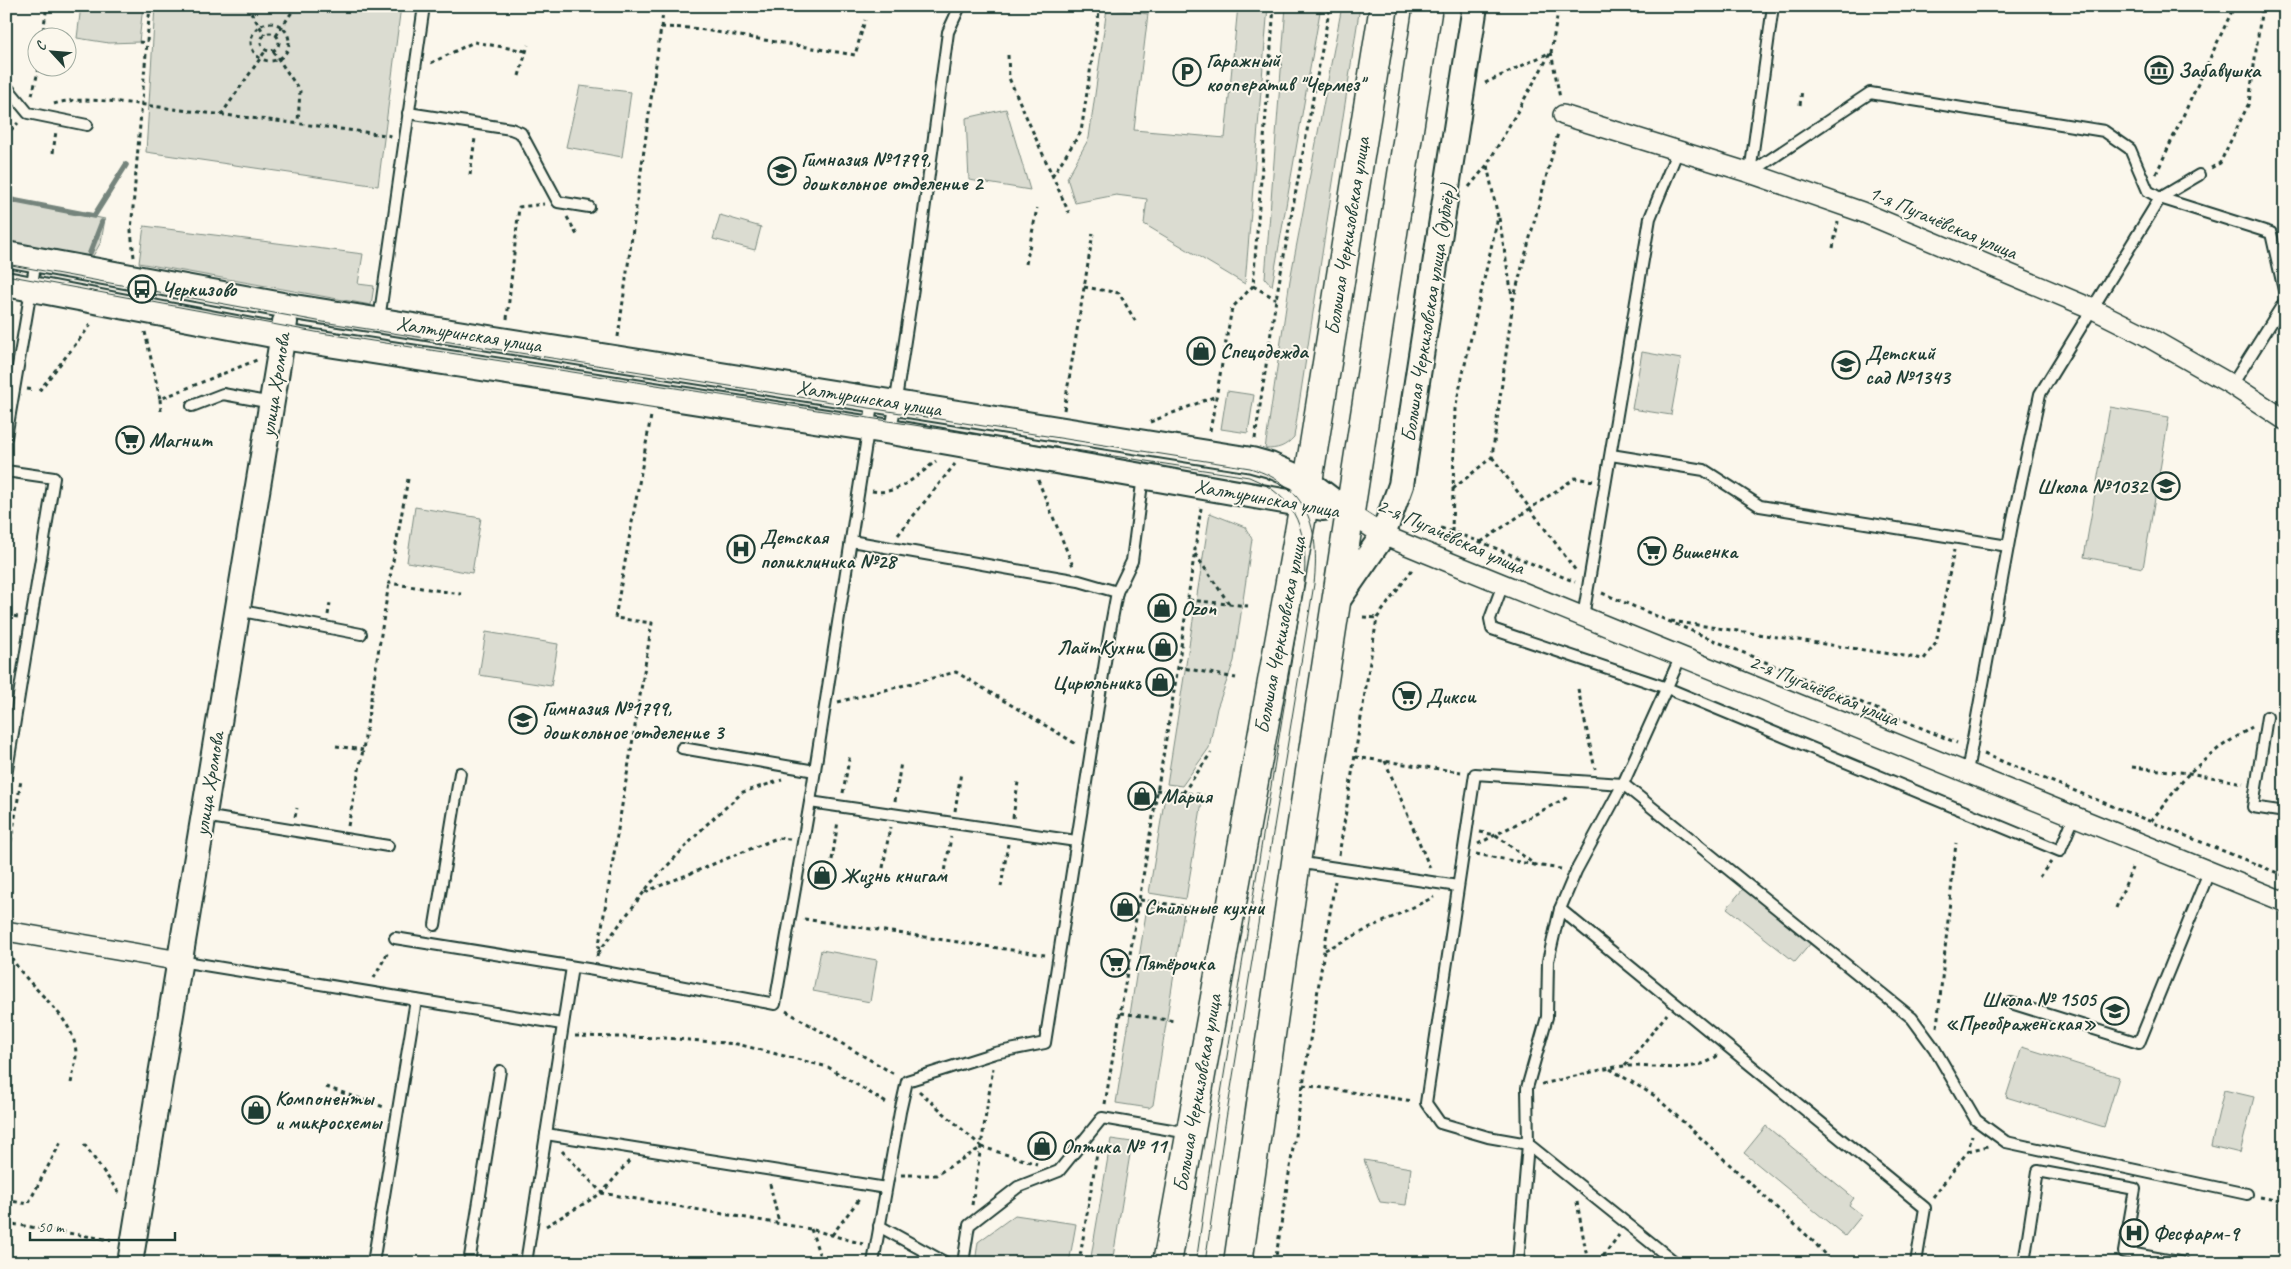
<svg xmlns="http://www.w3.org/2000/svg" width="2291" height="1269" font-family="Caveat,sans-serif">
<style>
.green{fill:#dbdcd1;stroke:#7d8c82}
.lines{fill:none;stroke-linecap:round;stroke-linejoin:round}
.stream{stroke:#74847b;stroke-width:5.5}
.service-casing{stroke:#1f3d34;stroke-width:14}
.minor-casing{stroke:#1f3d34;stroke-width:22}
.tertiary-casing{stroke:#1f3d34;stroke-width:28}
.primary-casing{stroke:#1f3d34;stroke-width:31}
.path{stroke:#1f3d34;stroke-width:3;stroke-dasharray:4 4;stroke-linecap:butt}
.service{stroke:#fbf7ec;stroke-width:10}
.minor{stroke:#fbf7ec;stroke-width:19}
.tertiary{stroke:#fbf7ec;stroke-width:24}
.primary{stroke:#fbf7ec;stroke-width:28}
.tram{stroke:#1f3d34;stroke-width:1}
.labels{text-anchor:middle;stroke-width:4;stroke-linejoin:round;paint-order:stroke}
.poi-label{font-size:21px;font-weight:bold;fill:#1f3d34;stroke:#fbf7ec;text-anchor:start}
.street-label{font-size:21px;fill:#1f3d34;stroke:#fbf7ec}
</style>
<rect width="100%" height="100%" fill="#fbf7ec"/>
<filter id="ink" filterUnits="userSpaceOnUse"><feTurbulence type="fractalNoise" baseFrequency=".02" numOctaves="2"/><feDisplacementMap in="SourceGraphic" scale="10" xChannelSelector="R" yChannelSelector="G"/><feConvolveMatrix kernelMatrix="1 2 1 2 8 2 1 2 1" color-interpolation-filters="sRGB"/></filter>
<g filter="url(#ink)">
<g class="green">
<path d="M81 6H143L139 42 109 43 77 38Z"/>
<path d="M155 6H401L378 186 146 152Z"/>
<path d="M1238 6H1268L1245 284 1144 224 1147 199 1116 195 1075 203 1067 178 1089 138 1107 8 1148 14 1134 130 1225 138Z"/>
<path d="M1286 6H1321L1272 286 1265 278Z"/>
<path d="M1342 6H1360L1294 437C1285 447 1278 449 1265 449L1290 280Z"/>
<path d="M580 86 631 92 622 157 566 147Z"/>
<path d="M1006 109 1030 190 969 180 966 118Z"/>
<path d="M6 199 105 219 101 242 93 256 71 255 6 243Z"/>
<path d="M720 215 761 227 755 250 713 239Z"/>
<path d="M144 226 363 254 358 284 374 286 371 305 139 263Z"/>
<path d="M1642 352 1681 359 1671 415 1632 409Z"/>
<path d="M1227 391 1254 395 1248 433 1221 429Z"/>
<path d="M2110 407 2169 417 2143 568 2084 557Z"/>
<path d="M415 507 481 518 472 573 407 562Z"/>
<path d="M1210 513 1245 527 1252 539 1234 661 1217 708 1209 748 1182 786 1167 784Z"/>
<path d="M486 632 558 644 551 686 479 675Z"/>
<path d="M1165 796 1202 802 1186 899 1149 893Z"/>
<path d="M1743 889 1811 943 1795 962 1727 908Z"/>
<path d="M1147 907 1184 912 1153 1105 1149 1108 1116 1103Z"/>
<path d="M821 950 877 960 870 1002 813 991Z"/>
<path d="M2022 1047 2119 1077 2104 1127 2006 1097Z"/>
<path d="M2224 1090 2254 1097 2240 1153 2211 1146Z"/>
<path d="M1766 1126 1854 1198 1849 1205 1862 1215 1845 1236 1744 1153Z"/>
<path d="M1111 1139 1132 1142 1112 1263H1090Z"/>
<path d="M1364 1160 1411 1168 1406 1205 1380 1202Z"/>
<path d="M1015 1215 1076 1224 1069 1263H975L978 1242Z"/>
</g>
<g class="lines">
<g class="stream">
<path d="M6 199 94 216 126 165"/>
<path d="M90 253 102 222"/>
</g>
<g class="service-casing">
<g id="service">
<path d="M6 86 28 113 87 125"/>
<path d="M408 113 511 129 521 133 558 202 589 207"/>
<path d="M1750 173 1870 93 2104 131 2130 149 2148 191 2160 198 2271 233 2285 295"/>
<path d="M1750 173 1773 6"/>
<path d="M379 320 424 6"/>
<path d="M2232 385 2285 301"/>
<path d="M192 406 223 394 272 403"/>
<path d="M891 432 919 249 948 32 960 6"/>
<path d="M6 437 36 260"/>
<path d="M1611 455 1704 470 1760 506 2008 546"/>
<path d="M6 471 54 478 6 776"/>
<path d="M851 541 1079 581 1117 592"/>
<path d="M1503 584 1490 619 1492 629 1667 688 2060 851 2074 817"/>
<path d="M237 610 361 634"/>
<path d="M1583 617 1650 218 1678 150"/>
<path d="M2267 717 2253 807 2285 812"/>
<path d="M682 748 815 771"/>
<path d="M1967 772 2013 519 2040 394 2160 198 2199 175"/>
<path d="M810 802 1076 841"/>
<path d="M204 816 388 846"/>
<path d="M1296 862 1458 886"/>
<path d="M1560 909 1925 1208 1916 1263"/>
<path d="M435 925 460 773"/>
<path d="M395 938 594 970 775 1004 810 802 873 399"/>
<path d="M180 961 562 1024"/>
<path d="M2011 1003 2139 1043 2209 872"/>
<path d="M546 1134 886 1188"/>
<path d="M879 1226 946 1263"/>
<path d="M373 1263 416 1000"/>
<path d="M469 1263 500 1071"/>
<path d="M526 1263 572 967"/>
<path d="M873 1263 900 1112 907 1081 995 1053 1045 1043 1110 630 1117 592 1132 561 1143 476"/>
<path d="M963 1263 969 1225 1018 1187 1059 1171 1102 1118 1189 1133"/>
<path d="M1518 1263 1528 1144 1527 1088 1547 1017 1548 961 1560 909 1576 871 1623 784 1681 656"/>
<path d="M1676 1263 1528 1144 1488 1137 1440 1123 1426 1103 1475 774 1623 784 1912 1018 1934 1048 1976 1120 2006 1142 2247 1194"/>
<path d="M2024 1263 2038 1171 2135 1189 2124 1252 2184 1263"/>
</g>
</g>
<g class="minor-casing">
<g id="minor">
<path d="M1563 115 1750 173 1862 212 2093 309 2141 333 2232 385 2285 420"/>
<path d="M1350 514 1383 535 1424 552 2285 902"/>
<path d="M6 931 180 961"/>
</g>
</g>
<g class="tertiary-casing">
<g id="tertiary">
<path d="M6 254 288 306 1252 460 1270 465 1308 482 1350 514"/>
<path d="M6 284 283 337 891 432 1323 508"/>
<path d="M1336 603 1383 535 1401 485 1475 6"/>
<path d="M130 1263 285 322"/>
</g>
</g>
<g class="primary-casing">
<g id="primary">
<path d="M1167 1263 1308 482 1384 6"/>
<path d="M1238 1263 1296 862 1428 6"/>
</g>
</g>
<g class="path">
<path d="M247 6 265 35"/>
<circle cx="270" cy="42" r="19"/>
<path d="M661 27 692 28 855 55 865 20"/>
<circle cx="270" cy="42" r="9"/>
<path d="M276 36 296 6"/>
<path d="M42 38 47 6"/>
<path d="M139 42 146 43"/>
<path d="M273 51 300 91 298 122"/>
<path d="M1551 52 1560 98"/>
<path d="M1008 55 1009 78 1069 213"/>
<path d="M431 63 474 42 526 51"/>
<path d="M519 76 528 45"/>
<path d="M1485 83 1551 52 1559 6"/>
<path d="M32 95 39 68"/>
<path d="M54 104C82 94 150 106 181 110 252 118 322 126 392 136"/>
<path d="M1800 105 1802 90"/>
<path d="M221 115 266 50"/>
<path d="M6 145 8 133 18 123"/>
<path d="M53 153 56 131"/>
<path d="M2211 168 2220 163 2249 103 2262 6"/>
<path d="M2156 174 2232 11"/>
<path d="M470 175 475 138"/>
<path d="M1052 176 1081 132 1100 6"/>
<path d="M1469 187 1487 165 1551 52"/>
<path d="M567 217 577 235"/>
<path d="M1833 248 1838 222"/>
<path d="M134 257 131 231 150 6"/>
<path d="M1026 264 1037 208"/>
<path d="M1253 286 1276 299"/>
<path d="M1084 287 1119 293 1137 324"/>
<path d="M1513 301 1558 133"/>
<path d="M507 319 519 207 544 204"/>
<path d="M145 332 160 399"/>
<path d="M618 337 664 6"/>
<path d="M27 389 34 390"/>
<path d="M39 391 93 322"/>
<path d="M1064 410 1093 233"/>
<path d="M161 411 160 399 257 360"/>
<path d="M1150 422 1216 396"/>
<path d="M1210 431 1232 308 1253 286 1274 6"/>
<path d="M1255 439 1276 299 1330 6"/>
<path d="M1492 457 1576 571"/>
<path d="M408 479 389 583 461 594"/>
<path d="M1038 480 1073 566"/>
<path d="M1453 489 1492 457 1513 302 1499 218"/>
<path d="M872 491C897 496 917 476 936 461"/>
<path d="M1441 528 1481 542 1575 582"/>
<path d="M1452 532 1455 409 1498 217 1487 165"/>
<path d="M898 535 955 464"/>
<path d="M1481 542 1575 478 1593 481"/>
<path d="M1195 554 1230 605"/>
<path d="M1602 593 1957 743"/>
<path d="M1189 600 1248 606"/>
<path d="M6 615 18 617"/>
<path d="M328 615 330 603"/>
<path d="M1363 617 1377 618"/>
<path d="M1671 621 1924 659 1936 643 1954 550"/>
<path d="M1178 667 1236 678"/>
<path d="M1578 689 1595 769"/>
<path d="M838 702 956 672 1078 745"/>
<path d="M336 746 363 750"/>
<path d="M1984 754 2285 876"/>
<path d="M1355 757 1461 772"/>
<path d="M1385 761 1430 868"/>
<path d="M2132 767 2189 773 2243 783"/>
<path d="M1156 790 1204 795"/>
<path d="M843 793 850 754"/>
<path d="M1183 793 1211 753"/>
<path d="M895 801 901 762"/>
<path d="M955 811 961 772"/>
<path d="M295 817 297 808"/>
<path d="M1013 818 1018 782"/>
<path d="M2151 821 2189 773 2219 748 2252 727"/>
<path d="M348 826 363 750 389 583"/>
<path d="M1480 832 1496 835 1535 865 1561 869"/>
<path d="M1478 844 1570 796"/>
<path d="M1476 854 1535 865"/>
<path d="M1339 855 1377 618 1412 570"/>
<path d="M832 860 838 821"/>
<path d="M883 868 890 827"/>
<path d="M6 873 21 780"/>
<path d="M2039 877 2051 862"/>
<path d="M944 878 951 837"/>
<path d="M1001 887 1008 844"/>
<path d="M645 892 777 838 790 839"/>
<path d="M1140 900 1195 908"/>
<path d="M2116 908 2132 868"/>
<path d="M804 919 1045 955"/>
<path d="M8 950C23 988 77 1013 76 1056 75 1065 73 1074 71 1083"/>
<path d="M1325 950 1434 897"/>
<path d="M598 953 650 884 706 825 743 792 782 780"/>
<path d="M597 957 652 623 615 618 651 416"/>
<path d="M374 978 389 950"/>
<path d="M786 1011 896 1075"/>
<path d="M1121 1013 1175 1021"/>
<path d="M1937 1027 1956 843"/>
<path d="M575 1036 665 1038 737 1044 828 1067 888 1104"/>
<path d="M1625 1066 1667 1014"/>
<path d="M1610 1069 1655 1096 1814 1242 1832 1263"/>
<path d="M1542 1084C1566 1079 1602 1068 1625 1066 1653 1065 1696 1075 1718 1055"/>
<path d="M1303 1085 1413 1101"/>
<path d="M326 1087 384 1107"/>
<path d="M919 1091 982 1147"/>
<path d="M1105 1104 1178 667 1201 508"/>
<path d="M84 1144 119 1193"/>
<path d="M562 1151 602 1193 629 1161"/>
<path d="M1968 1151 1988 1146"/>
<path d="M901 1175H936L982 1147 1037 1164"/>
<path d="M770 1184 779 1223"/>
<path d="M1933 1197 1968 1151 1972 1135"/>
<path d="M2260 1197 2285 1202"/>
<path d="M6 1200 28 1204 62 1140"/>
<path d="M1577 1202 1588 1263"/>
<path d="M972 1205 993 1068"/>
<path d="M6 1223 111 1240"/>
<path d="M546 1226 602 1193 810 1229 863 1244"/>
<path d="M811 1229 822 1263"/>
<path d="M832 1235 860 1198"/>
<path d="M1079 1263 1098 1147"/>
<path d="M1275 1263 1335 881"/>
<path d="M1598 1263 1619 1235"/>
</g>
<use href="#service" class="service"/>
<use href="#minor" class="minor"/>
<use href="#tertiary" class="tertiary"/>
<use href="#primary" class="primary"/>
<g class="tram">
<path d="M6 264 323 322 1250 468C1309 486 1320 529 1314 584L1225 1125 1205 1263"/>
<path d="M6 275 321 333 1249 477C1299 497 1308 534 1304 584L1216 1124 1196 1263"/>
</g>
</g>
</g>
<defs>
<g id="museum-ring" transform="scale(1.4375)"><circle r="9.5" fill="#fbf7ec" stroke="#1f3d34" stroke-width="1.5"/><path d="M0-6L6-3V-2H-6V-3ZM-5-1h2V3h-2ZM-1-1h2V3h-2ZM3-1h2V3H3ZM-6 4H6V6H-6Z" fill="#1f3d34"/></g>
<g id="parking-ring" transform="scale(1.4375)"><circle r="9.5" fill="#fbf7ec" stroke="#1f3d34" stroke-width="1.5"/><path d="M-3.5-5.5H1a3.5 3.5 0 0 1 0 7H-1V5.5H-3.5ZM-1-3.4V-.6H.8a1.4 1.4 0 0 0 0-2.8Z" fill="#1f3d34"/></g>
<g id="school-ring" transform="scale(1.4375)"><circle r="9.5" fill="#fbf7ec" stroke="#1f3d34" stroke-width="1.5"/><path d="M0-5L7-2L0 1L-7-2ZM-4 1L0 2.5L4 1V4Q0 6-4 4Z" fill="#1f3d34"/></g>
<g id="bus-ring" transform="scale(1.4375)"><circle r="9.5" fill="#fbf7ec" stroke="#1f3d34" stroke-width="1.5"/><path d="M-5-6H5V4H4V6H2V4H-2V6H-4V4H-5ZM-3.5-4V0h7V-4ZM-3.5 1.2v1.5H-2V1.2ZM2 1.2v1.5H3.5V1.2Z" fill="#1f3d34"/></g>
<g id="shop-ring" transform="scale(1.4375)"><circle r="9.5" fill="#fbf7ec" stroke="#1f3d34" stroke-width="1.5"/><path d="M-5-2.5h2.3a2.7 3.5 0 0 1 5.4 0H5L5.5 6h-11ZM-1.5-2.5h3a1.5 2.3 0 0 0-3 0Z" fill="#1f3d34"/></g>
<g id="supermarket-ring" transform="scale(1.4375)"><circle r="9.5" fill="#fbf7ec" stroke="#1f3d34" stroke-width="1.5"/><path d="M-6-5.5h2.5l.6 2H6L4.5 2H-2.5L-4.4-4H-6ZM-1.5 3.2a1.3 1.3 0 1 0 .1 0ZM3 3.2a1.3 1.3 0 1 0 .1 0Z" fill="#1f3d34"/></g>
<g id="hospital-ring" transform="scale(1.4375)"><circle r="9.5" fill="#fbf7ec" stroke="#1f3d34" stroke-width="1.5"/><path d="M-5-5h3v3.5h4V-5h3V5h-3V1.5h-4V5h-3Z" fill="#1f3d34"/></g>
</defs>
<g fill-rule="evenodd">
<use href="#museum-ring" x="2159" y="70"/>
<use href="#parking-ring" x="1187" y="72"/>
<use href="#school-ring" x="782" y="171"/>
<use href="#bus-ring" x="142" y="289"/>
<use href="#shop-ring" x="1201" y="351"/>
<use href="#school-ring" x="1846" y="365"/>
<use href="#supermarket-ring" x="130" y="440"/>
<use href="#school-ring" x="2166" y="486"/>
<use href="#hospital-ring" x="741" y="549"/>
<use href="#supermarket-ring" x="1652" y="551"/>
<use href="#shop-ring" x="1162" y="608"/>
<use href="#shop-ring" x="1163" y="647"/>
<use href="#shop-ring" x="1160" y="682"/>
<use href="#supermarket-ring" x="1407" y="696"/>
<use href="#school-ring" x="523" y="720"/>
<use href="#shop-ring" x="1142" y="796"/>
<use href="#shop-ring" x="822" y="875"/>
<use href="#shop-ring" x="1125" y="907"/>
<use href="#supermarket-ring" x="1115" y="963"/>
<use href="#school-ring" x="2115" y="1011"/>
<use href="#shop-ring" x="256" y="1110"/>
<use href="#shop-ring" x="1042" y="1146"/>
<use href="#hospital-ring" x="2134" y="1233"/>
</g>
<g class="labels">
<g class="poi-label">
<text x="1206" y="67">Гаражный<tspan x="1206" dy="24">кооператив "Чермез"</tspan></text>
<text x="2178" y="77">Забавушка</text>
<text x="801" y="166">Гимназия №1799,<tspan x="801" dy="24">дошкольное отделение 2</tspan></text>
<text x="161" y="296">Черкизово</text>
<text x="1220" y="358">Спецодежда</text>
<text x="1865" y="360">Детский<tspan x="1865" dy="24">сад №1343</tspan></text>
<text x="149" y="447">Магнит</text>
<text x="2147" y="493" text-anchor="end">Школа №1032</text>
<text x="760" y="544">Детская<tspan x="760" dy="24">поликлиника №28</tspan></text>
<text x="1671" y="558">Вишенка</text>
<text x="1181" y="615">Ozon</text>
<text x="1144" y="654" text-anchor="end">ЛайтКухни</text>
<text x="1141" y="689" text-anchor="end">Цирюльникъ</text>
<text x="1426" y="703">Дикси</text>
<text x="542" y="715">Гимназия №1799,<tspan x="542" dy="24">дошкольное отделение 3</tspan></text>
<text x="1161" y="803">Мария</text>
<text x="841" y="882">Жизнь книгам</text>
<text x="1144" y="914">Стильные кухни</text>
<text x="1134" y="970">Пятёрочка</text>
<text x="2096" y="1006" text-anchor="end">Школа № 1505<tspan x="2096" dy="24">«Преображенская»</tspan></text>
<text x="275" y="1105">Компоненты<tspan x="275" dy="24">и микросхемы</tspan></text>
<text x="1061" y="1153">Оптика № 11</text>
<text x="2153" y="1240">Фесфарм-9</text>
</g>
<g class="street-label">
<text transform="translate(1943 222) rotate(23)" y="7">1-я Пугачёвская улица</text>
<text transform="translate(1347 236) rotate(-81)" y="7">Большая Черкизовская улица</text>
<text transform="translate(1428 313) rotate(-81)" y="7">Большая Черкизовская улица (дублёр)</text>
<text transform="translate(469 334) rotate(9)" y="7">Халтуринская улица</text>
<text transform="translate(275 385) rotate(-81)" y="7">улица Хромова</text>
<text transform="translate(869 398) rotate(9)" y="7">Халтуринская улица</text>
<text transform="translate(1267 498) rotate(10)" y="7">Халтуринская улица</text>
<text transform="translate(1451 536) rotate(24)" y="7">2-я Пугачёвская улица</text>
<text transform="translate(1280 635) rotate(-79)" y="7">Большая Черкизовская улица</text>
<text transform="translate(1824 690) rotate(22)" y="7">2-я Пугачёвская улица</text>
<text transform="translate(209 784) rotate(-81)" y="7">улица Хромова</text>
<text transform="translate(1197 1093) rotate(-80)" y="7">Большая Черкизовская улица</text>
</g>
</g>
<rect width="2291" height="1269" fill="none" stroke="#fbf7ec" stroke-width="25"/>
<rect x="12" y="12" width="2266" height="1244" fill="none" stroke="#1f3d34" stroke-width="2" filter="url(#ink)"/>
<g transform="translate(52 52) rotate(296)"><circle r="24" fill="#fbf7ec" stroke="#a3ada2"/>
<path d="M0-4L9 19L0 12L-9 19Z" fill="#1f3d34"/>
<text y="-8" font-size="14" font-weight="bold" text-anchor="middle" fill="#1f3d34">С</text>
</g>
<path d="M30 1232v8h145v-8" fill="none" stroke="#1f3d34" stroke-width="2.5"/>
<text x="38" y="1232" font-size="15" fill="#1f3d34" stroke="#fbf7ec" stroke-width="4" paint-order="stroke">50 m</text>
</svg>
